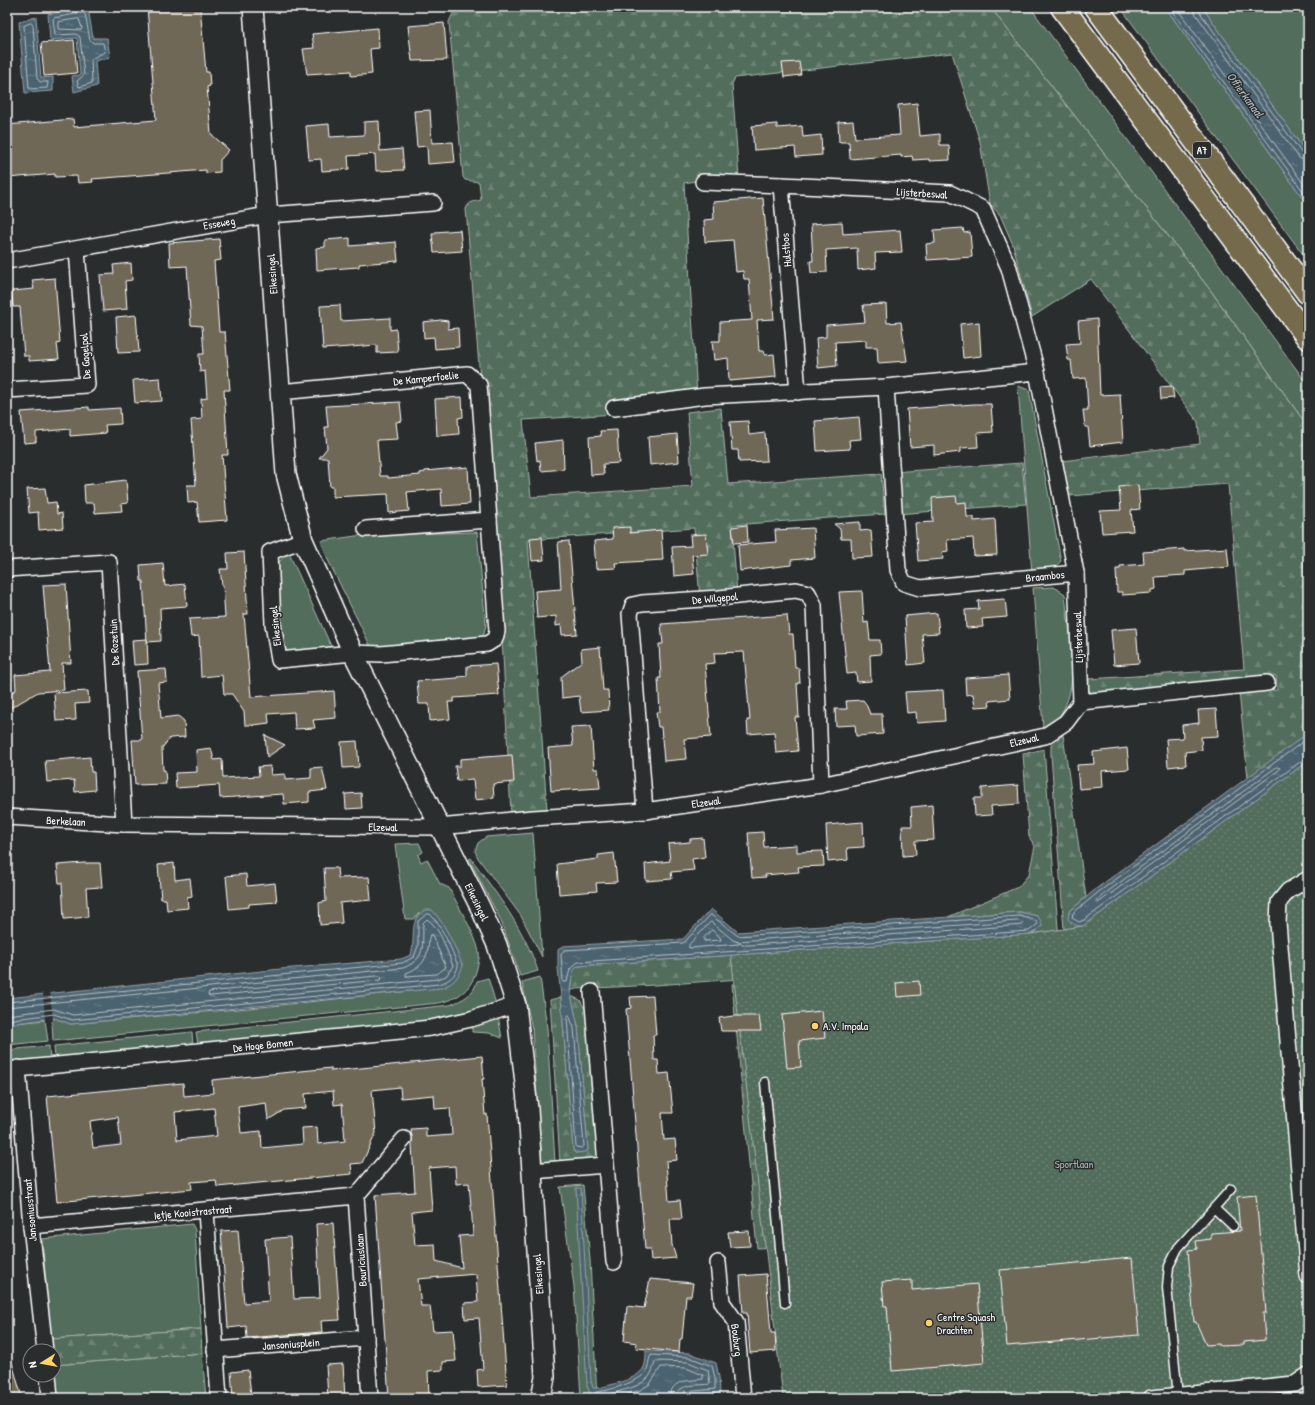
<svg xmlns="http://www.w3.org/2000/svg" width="1315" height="1405" font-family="'Patrick Hand',sans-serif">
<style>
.grass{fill:#526d5c;stroke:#a8b6ae}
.forest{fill:url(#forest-firs);stroke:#a8b6ae}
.park{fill:url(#park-dots);stroke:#a8b6ae}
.water{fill:url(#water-ripples);stroke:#94a1a9}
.pier{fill:#2a2d2e}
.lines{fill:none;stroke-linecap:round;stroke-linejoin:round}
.shore{stroke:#b7c1c6;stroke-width:1}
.building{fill:#706757;stroke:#fff;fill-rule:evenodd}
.service-casing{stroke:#fff;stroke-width:11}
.minor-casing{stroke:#fff;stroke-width:18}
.tertiary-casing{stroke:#fff;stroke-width:22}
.motorway-casing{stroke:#fff;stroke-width:25}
.service{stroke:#2a2d2e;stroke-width:8}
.minor{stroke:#2a2d2e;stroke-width:15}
.tertiary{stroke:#2a2d2e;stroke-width:19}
.motorway{stroke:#746b4b;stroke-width:22}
.poi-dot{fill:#ffd166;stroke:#2a2d2e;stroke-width:1.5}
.labels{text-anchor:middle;stroke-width:3;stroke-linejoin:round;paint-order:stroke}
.shield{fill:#2a2d2e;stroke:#bfc0c0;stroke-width:1}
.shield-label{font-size:10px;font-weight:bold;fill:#fff}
.street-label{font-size:11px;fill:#fff;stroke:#2a2d2e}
.poi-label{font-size:11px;fill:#fff;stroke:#2a2d2e;text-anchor:start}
.park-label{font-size:11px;fill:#a8b6ae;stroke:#2a2d2e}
.water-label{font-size:12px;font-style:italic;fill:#aeb9bf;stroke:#2a2d2e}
</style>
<defs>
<pattern id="forest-firs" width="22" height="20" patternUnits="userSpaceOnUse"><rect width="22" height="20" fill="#526d5c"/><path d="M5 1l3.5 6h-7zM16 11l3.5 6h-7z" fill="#6c8374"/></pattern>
<pattern id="park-dots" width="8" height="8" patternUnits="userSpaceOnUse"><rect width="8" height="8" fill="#526d5c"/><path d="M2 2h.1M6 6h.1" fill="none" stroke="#6c8374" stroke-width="1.8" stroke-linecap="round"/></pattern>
<pattern id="water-ripples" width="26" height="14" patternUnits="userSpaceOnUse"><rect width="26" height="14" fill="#4c6370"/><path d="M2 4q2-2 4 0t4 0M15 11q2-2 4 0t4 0" fill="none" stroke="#677a85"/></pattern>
</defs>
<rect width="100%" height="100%" fill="#2a2d2e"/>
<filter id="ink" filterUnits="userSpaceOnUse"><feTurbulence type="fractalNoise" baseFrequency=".025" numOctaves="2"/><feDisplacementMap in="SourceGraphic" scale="8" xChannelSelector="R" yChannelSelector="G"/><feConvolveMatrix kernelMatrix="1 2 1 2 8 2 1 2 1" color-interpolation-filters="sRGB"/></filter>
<g filter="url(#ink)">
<g class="grass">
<path d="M990 7H1030L1308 385V427L1211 291Z"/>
<path d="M1120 7H1165L1308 205V261Z"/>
<path d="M1202 7H1308V155Z"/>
<path d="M1018 386 1029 390 1061 561C1053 571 1044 572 1032 574Z"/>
<path d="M477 532 486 625 484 634 478 640 371 647 329 562 321 541 363 535Z"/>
<path d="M288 551 331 646 326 649 282 653 275 567Z"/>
<path d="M1054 587 1065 594C1068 628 1081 682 1062 712 1058 719 1049 724 1043 728L1033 588Z"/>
<path d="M533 833 542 957 521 916 478 858 475 851 478 843 486 837Z"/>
<path d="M419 843 423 852 418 855 421 862 427 859 440 884 449 888C457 904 476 935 479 952 480 957 478 963 477 968 472 989 460 998 439 1003L53 1041 52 1022 54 1018 71 1024 271 1006 446 987 419 913 414 919H405L395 844Z"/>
<path d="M471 858C497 895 524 928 538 971L520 976 501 921 469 859Z"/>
<path d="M540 977 547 1028 555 1162 542 1163 532 1029 522 982Z"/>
<path d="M488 978 496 1004 440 1021 198 1045 196 1032 450 1005C462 1000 474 995 477 981Z"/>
<path d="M498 1016 502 1038 489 1033 472 1032V1026Z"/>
<path d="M45 1020 48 1041 7 1045V1024Z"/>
<path d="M192 1032 193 1045 55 1059 54 1046Z"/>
<path d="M49 1046 50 1059 7 1063V1050Z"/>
<path d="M583 1185 590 1260 597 1398H581L574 1286 560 1187Z"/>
<path d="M192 1224 195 1230 201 1329 51 1339 42 1239Z"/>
<path d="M202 1353 206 1398H57L54 1365Z"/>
</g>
<g class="forest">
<path d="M458 7H990L1211 291 1308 427V733L1248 778 1239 692 1277 690 1276 676 1094 694H1092L1088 689 1089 679 1244 669 1228 484 1069 496 1062 461 1200 444 1198 422 1091 279 1032 317 1013 245 1000 215 990 204 980 142 952 53 735 78 732 84 739 178 707 179 684 183 697 396 615 414 523 420 531 497 693 486 687 412 721 408 728 484 881 474 885 514 732 525 737 594 700 598 694 528 528 540 547 810 511 814 503 655 466 209C469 201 474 202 481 200L479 182 465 180 463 177 449 22 454 11Z"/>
<path d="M1022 463 1026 504 897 514 892 472Z"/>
<path d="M1063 735 1086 897 1069 912 1071 923 1308 761 1065 943 1051 755V745Z"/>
<path d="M1044 749 1060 953 1052 957 655 985 575 989 570 991 573 971 578 966 1031 934 1037 931V916L1020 912 948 917 1018 887 1029 874 1035 846 1029 837 1023 754Z"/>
<path d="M827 977 777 1247 757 1248 732 984Z"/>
<path d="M571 996 580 1000 590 1019 599 1153 589 1161 560 1163 550 1000 561 997 573 1149 575 1153 588 1150 578 1027Z"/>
<path d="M201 1329 202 1353 54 1365 51 1339Z"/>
</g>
<path class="park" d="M1308 761V1398H783L731 955 1031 934 1083 926Z"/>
<g class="water">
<path d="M1165 7H1202L1308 155V205Z"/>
<path d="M88 8 93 38H107L110 57 95 61 97 86 74 92 72 76 80 75 77 38 50 40 48 14Z"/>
<path d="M36 17 41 78 53 77V91L25 93 19 22Z"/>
<path d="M1308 733V761L1083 926C1076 926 1072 924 1068 919L1069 912 1097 888Z"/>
<path d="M711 909 738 932 1020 912 1037 916 1041 921 1042 926 1031 934 578 966 573 971 570 990 578 1027 588 1150 585 1152 575 1153 573 1149 561 997 558 968V950L562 946 683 939Z"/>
<path d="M425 910H432C447 926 454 946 463 966 459 977 452 985 441 988L71 1024 54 1018 7 1024V998L281 969 401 959 411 955C416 938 408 919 425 910Z"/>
<path d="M576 1188H581L591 1381 593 1388H599C612 1384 638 1380 644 1367 646 1362 646 1356 646 1351L690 1353 716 1363 719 1377 720 1393 665 1398H592L587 1386Z"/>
</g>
<path class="pier" d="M50 990 53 1021 45 1022 43 992Z"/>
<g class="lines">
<g class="shore">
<path d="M1169 7 1308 198"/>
<path d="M1176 7 1308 190"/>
<path d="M1194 7 1195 13 1299 158 1308 162"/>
<path d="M1199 7V11L1303 155 1308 157"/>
<path d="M83 13 85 14 90 40 93 43H103L105 52 91 59 92 83 79 87 77 81 84 75 80 37 76 34 55 35 53 19 54 18Z"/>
<path d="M79 19 82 28 81 30 59 29V22Z"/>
<path d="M31 23 33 25 37 78 40 82H48L47 88 30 89 29 88 24 26Z"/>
<path d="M1308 738 1100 891 1073 913 1072 918 1079 922 1084 920 1304 759 1308 758"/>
<path d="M1277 767 1280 768 1279 770 1098 903H1096V901L1103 895Z"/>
<path d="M711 915 738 936 1019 916 1035 920 1038 924 1029 931 578 962 570 969 567 982H563L561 955 564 950 683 943Z"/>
<path d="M1019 921 1023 923V925L751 945H742L740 943 742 941Z"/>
<path d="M711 922 733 940 739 942V944L689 948V945Z"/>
<path d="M712 930 720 937 721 940 704 941V938Z"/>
<path d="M430 935H432L446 967 437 974 406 976V973C419 968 426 963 428 948 429 943 428 939 430 935Z"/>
<path d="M380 976 382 978 380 980 210 996 208 995 209 992 217 991Z"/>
<path d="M7 1002 402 963 414 957 418 946V921L427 914H430C444 929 451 948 458 966 456 976 449 981 439 984L72 1020 54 1014 7 1020"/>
<path d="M7 1007 403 968C427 959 422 945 423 923L427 919C441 928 447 952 453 966L446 976 438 979 73 1015 54 1009 7 1015"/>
<path d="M569 1015 574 1028 584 1146 582 1148 576 1147 567 1017Z"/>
<path d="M596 1398V1392C606 1392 640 1381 645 1373 649 1367 648 1360 651 1355L689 1357 712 1366 715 1378V1389L684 1392 681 1398"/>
<path d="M601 1398C615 1390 637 1390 648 1378 653 1372 653 1366 656 1361L688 1362 708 1370 710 1384C699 1386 677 1382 676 1398"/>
<path d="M617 1398 640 1390 650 1384 661 1367 686 1368 703 1375V1379C689 1381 670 1379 670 1398"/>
</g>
</g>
<g class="building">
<path d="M147 7H200L206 72H209L210 86 207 87 211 134 229 150 220 160V172L206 173V170L92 179 93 182 78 183 77 176 55 177V174L7 178V125L73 119 74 127 156 120Z"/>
<path d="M444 23 447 60 412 61 408 26Z"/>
<path d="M378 28 379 48 370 49 372 74 351 76V71L307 74 303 49 314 48 312 34Z"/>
<path d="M74 40 77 73 44 76 41 43Z"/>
<path d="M799 62 801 75 784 77 782 63Z"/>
<path d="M917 103 920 136 940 134V145H949L950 160 929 161V159L913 160 912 156 901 157V155L850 159 849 142H839L838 122 853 121 855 138 900 135 898 105Z"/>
<path d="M430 110 432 143 453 142 455 162 428 164 427 146 417 147 414 111Z"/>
<path d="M379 121 380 151 402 149 404 170 376 171 375 154 348 156 349 169 322 171 321 159 309 160 306 126 329 124 330 137 364 135V122Z"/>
<path d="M777 124V128L802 126 803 137 821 135 822 155 796 157 795 147 754 150 752 126Z"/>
<path d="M763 198 774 319 757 320 759 351H764L765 355 774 354 776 377 729 381 728 358 714 360 712 341H720V322L752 320 749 279H744L743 271 736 272 733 240 705 242 704 220 714 219 713 202Z"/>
<path d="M842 222 843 234 900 230 902 252 875 253 876 268 858 270 857 248 826 250 827 272 811 273 810 261H813L811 224Z"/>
<path d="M963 228 964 233 970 232 972 257 927 260 926 244 935 243 934 230Z"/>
<path d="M460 230 462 251 434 253 432 234H435V232Z"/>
<path d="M350 238V246L396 242 398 261 359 264V267L317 270 316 248 325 247V240Z"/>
<path d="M219 239 221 260 214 261 219 332H225L230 390H224L228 455H222L227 520 199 522 197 502 188 503 187 485H196L191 420 202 419 201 399 207 398 205 371 200 372 199 354H204L202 326 191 325 187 266 170 267 169 243Z"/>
<path d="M131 263 132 280 125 281 127 309 103 311 100 275 114 274 113 265Z"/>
<path d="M55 278 60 343 57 344 59 359 29 361V356H24L20 307H13L12 291 34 289 32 280Z"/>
<path d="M886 304 887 323 901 322 907 361 878 363 877 347H866V340L835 342 837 366 818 368 816 338 826 337V325L865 322 863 305Z"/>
<path d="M340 305 341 321 390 318V330L396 329 398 352 377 353V345L323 349 320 306Z"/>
<path d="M136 315 139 352 118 353 116 317Z"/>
<path d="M1097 319 1100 395 1120 394 1123 442 1090 446 1088 427H1085L1083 410H1088L1086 378 1073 379 1071 360H1068L1066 344 1080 343 1078 321Z"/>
<path d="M441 320 448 321V329L458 328 459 347 435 349 434 337 424 338 423 322Z"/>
<path d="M979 322 981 356 963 358 960 324Z"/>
<path d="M160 378 162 401 135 403 133 380Z"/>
<path d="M1172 386 1174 398 1161 399 1160 387Z"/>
<path d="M462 397 463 417 458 418 459 434 437 436 435 399Z"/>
<path d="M400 402 402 421 396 422 398 439 377 440 380 476H388V478L420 475V473L425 472V471L468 467 470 504 442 506 441 489 407 492 409 511 389 513 388 494 333 497V487H330L328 458H319L327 448 325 427H328L326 406Z"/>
<path d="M974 404H991L993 432 977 433 978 447 961 448V452L934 455V445L910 447 907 409Z"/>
<path d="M89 407V410L120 408 121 424 105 425 106 433 70 436V429L36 432V442L24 443 21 412Z"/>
<path d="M859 417 861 439 849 440 850 449 817 451 815 421Z"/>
<path d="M748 421 749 435 765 433 767 461 739 462 738 450H732L730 422Z"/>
<path d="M617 430 619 463 603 464 604 474 591 475 589 437 601 436 600 431Z"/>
<path d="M677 434 679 462 650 465 648 437Z"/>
<path d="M563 440 564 469 541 471 540 460 537 461 535 443Z"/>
<path d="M126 480 128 503 121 504 122 511 95 513 94 503H85L84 485Z"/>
<path d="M1138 485 1140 509 1131 510 1133 531 1102 533 1100 511 1121 510 1119 487Z"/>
<path d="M45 488 47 503 56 502 57 514 62 513 63 528 39 530 38 512 29 513 27 489Z"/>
<path d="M956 496 957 503 966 502 967 517H974V521L995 519 997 555 974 556 973 538 947 540 948 551 942 552 943 559 918 561 915 523 933 522 932 498Z"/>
<path d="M860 522V531L871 530 873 557 852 558 851 539H841L840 529 834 524Z"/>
<path d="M747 525 748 542 734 543 732 527Z"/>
<path d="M630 527V533L661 530 663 560 615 563 616 568 596 569 594 541 613 539 612 528Z"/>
<path d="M813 528 815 558 791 560V565L740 571 738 545 776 542 775 530Z"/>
<path d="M706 534 708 554 692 555 694 574 674 576 672 547 691 546 690 535Z"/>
<path d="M542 537 544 560 532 561 530 538Z"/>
<path d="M569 541 577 634 562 635 561 625 556 626V616L537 618 535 591 561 589 558 542Z"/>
<path d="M1227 548 1229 567 1185 571V575L1155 577 1156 589 1152 590V593L1122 595V592H1117L1116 569H1120V566L1144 564 1143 552 1184 549V551Z"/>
<path d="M244 552 248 614H244L251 697 334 691 336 718 313 720 315 728 295 729 294 712 268 714 269 723 253 725V726L252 725H245L244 712 232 694H224L222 675 201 677 199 636 191 637 189 619 225 617 223 585H222L220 569H228L227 553Z"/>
<path d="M163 563 165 586 185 584 187 606 160 608 161 641 147 642 143 581H141L140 565Z"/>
<path d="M66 584 71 663H62L64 690 38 692 7 710V694L16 690 15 675 50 672 43 585Z"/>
<path d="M862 591 864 623 868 622 870 640H880L881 654 870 655 871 681 857 682 856 673 847 674 839 592Z"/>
<path d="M1005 599 1007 617 982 619 983 627 966 628 965 610 979 609 978 601Z"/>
<path d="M937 613 939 633 922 634 925 663 908 665 905 616Z"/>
<path d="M787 615 789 634H793L795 668H799L800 683H797L799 717H795L798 751 776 753 774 732 748 734 747 720H750L744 652 714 653 715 663 705 664 711 737 684 739 686 759 664 761 661 727H658L656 712H660L658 678H661L659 644H663L661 624Z"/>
<path d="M1136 628 1139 663 1114 665 1111 630Z"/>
<path d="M147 639 148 664 134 665 132 640Z"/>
<path d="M600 647 603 690H608L609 710 581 712 579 696 562 698 561 677 582 661 581 649Z"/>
<path d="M496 664 499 695 454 698V702H448L450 719 430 721 429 704H419L417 681 458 678V677L467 676V666Z"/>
<path d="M166 669 167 682 158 683 161 718 178 716 184 721 185 737 170 738 162 748 163 770H165L166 784 135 785 132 740H142L137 671Z"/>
<path d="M1008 675 1010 699 989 701 990 706 975 707 973 694 966 695 965 678Z"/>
<path d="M943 690 945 721 917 723 916 712 907 713 905 692Z"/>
<path d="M88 691 89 703 75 704 76 720 56 721 54 693Z"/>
<path d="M863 700 866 704 870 714H882L883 734 856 736 855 725 836 726 835 709H847L846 701Z"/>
<path d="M1216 709 1218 736 1201 737 1202 750 1185 752 1186 765 1168 767 1166 739 1183 738 1182 725 1199 723 1198 710Z"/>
<path d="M591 726 594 769H598L600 788 551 791 548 748 573 746 571 727Z"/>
<path d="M265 735 285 745 267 757Z"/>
<path d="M357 741 359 767 343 768 341 742Z"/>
<path d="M211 748 214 760 222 759 223 778 259 776 258 767 270 766 271 775 285 774V780L311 778V768L322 767 327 790 309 792V802L284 804 283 794 220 798 219 785 176 788 175 773 197 772 196 750Z"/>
<path d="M1127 748 1129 769 1102 771 1103 787 1079 789 1077 765 1094 764 1093 752Z"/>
<path d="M512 755 514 782 493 784 494 798 475 800 473 780 457 781 455 766H460V759Z"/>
<path d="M90 757 91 772H94L95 790 75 792 74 780 47 782 45 761Z"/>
<path d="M1018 785 1019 804 991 806 992 815 975 816 974 798H982V788Z"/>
<path d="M361 793 362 808 346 809 345 794Z"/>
<path d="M932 805 934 840 915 841 916 855 903 856 902 826H912L911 807Z"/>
<path d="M863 822 864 847 847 848 848 860 828 862 826 825Z"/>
<path d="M763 832 764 847 797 845V852L823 851 824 866 798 867 799 872 765 875 766 877 752 878 748 833Z"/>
<path d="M703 838 705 857 692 859 694 870 671 872 672 879 646 881 645 864 670 861 668 844 690 842V839Z"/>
<path d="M614 853 617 882 596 883 597 891 559 894 557 864 598 859V855Z"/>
<path d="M84 863H100L102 887 86 888 88 917 64 919 62 883H59L57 865Z"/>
<path d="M174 863 175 880 190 878 192 896 187 897 188 908 167 910 166 899H161L158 865Z"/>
<path d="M324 868H337L338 878 369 877 371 900 340 903 342 923 320 925 319 903 326 901Z"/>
<path d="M246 874 247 886 275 883 277 902 249 904V907L229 909 226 876Z"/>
<path d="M919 981 920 995 897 997 896 983Z"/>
<path d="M653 996 656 1035H653L654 1060H658L659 1074 669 1073 673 1113H662L664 1140 675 1139 677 1160 666 1161 669 1201 680 1200 682 1219H670L672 1245 676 1258 651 1260 650 1249H645L626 1009 631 1008 630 997Z"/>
<path d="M822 1011 825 1038 799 1041 801 1067 787 1068 782 1015Z"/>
<path d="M733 1016H759L761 1031H721L719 1018Z"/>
<path d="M482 1056 484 1079H482L485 1115 487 1114 507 1385 478 1387 477 1370 483 1369 479 1318 465 1319 464 1303 478 1302 476 1274 418 1279 421 1306H430L433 1331 453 1330 456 1361 443 1362V1370L428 1371 429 1398H389L375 1195 415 1192 411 1129 426 1128V1137L452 1135 450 1108 435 1109 434 1095 401 1098 400 1087 372 1090 376 1133 362 1163 351 1164 352 1174 217 1187 216 1180 191 1182 192 1189 57 1202 47 1096 183 1083 184 1096 213 1093 212 1080 331 1068V1071ZM333 1091 334 1105 342 1104 345 1141 318 1144 317 1127 302 1128 303 1144 262 1148 261 1131 241 1133 238 1107 266 1103 268 1120 284 1110 306 1108 305 1094ZM214 1108 217 1136 177 1140 175 1112ZM118 1117 121 1145 93 1148 90 1121ZM455 1166 456 1184 469 1183 472 1218 473 1235 459 1236 462 1268 436 1261 435 1244 415 1245 412 1212 432 1210 429 1168Z"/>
<path d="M1256 1195 1266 1313H1263L1265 1340 1244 1342V1345L1220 1346 1219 1344 1206 1345 1196 1322H1194L1188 1250 1197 1249 1196 1241 1211 1239V1233L1240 1231 1237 1197Z"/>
<path d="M333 1223 340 1320 321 1321 322 1332 247 1338 246 1326 228 1328 221 1231 238 1230 244 1303 269 1301 265 1239 290 1237 294 1299 320 1298 316 1224Z"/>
<path d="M749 1231 750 1246 730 1247 728 1232Z"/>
<path d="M1132 1258 1139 1335 1007 1346 1000 1270Z"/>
<path d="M766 1274 771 1333H775L776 1351 750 1353 747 1313H743L740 1276Z"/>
<path d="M650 1279 693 1283 691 1296H686L682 1339H680L679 1352 636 1348 637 1343 624 1341 627 1306 644 1308Z"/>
<path d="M912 1280V1290L977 1284 984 1363 892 1371 887 1306H884L882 1282Z"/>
<path d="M11 1359 22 1398H7V1360Z"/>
<path d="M343 1364 345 1398H328L326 1365Z"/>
<path d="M248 1370 251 1394 250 1398H233L231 1372Z"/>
</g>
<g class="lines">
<g class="service-casing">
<g id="service">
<path d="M765 1082 785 1303"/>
<path d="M1214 1208 1233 1226"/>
<path d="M1178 1396 1167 1287 1169 1266 1178 1248 1231 1189"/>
</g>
</g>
<g class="minor-casing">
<g id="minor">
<path d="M703 182 781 185 798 392"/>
<path d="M781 185 950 193 983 209 1009 268 1037 372"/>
<path d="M7 261 268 215 433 203"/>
<path d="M886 387 898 570 904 583 920 588 1076 573"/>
<path d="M7 390 87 385 77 249"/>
<path d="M280 392 467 374 479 385 489 520 366 529"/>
<path d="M614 408 705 396 886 387 1037 372 1076 573 1081 702"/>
<path d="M303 540 270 552 273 624 279 660 353 653 381 654 487 644 495 639 497 631 489 520"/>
<path d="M7 569 109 562 124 824"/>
<path d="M645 811 630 614 633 605 642 603 719 598 796 590 808 593 814 605 821 785"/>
<path d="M7 817 124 824 439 827 533 818 645 811 821 785 1045 736 1066 722 1081 702 1267 683"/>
<path d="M1308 879 1288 891 1279 902 1278 923 1308 1276"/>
<path d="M592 992 614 1262"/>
<path d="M18 1068 31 1226 45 1351"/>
<path d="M7 1070 431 1028 471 1019 516 1005"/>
<path d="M532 1171 606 1165"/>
<path d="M206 1211 219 1398"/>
<path d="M31 1226 356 1196"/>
<path d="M718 1263 722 1302 736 1322 743 1398"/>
<path d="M215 1350 366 1338"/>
<path d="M48 1375 50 1398"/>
<path d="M370 1398 356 1196 404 1139"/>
<path d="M1151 1398 1295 1384 1308 1375"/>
</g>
</g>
<g class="tertiary-casing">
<path id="tertiary" d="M253 7 286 474 303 540 353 653 481 909 497 945 516 1005 528 1109 545 1377 541 1398"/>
</g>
<g class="motorway-casing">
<g id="motorway">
<path d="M1062 7 1308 338"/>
<path d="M1096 7 1308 293"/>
</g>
</g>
<use href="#service" class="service"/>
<use href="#minor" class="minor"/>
<use href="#tertiary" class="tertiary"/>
<use href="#motorway" class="motorway"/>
</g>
</g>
<g class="poi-dot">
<circle cx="815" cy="1026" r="4"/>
<circle cx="929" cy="1323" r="4"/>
</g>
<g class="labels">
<rect class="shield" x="1193" y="142" width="18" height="16" rx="3"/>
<g class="shield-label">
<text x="1202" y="154">A7</text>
</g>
<g class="street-label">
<text transform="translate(922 193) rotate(4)" y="4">Lijsterbeswal</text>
<text transform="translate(219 223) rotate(-10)" y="4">Esseweg</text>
<text transform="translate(786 250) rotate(-95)" y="4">Hulstbos</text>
<text transform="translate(272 274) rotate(-94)" y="4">Eikesingel</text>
<text transform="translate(85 356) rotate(-94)" y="4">De Gagelpol</text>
<text transform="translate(426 378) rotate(-6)" y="4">De Kamperfoelie</text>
<text transform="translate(1045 576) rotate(-6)" y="4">Braambos</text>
<text transform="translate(715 598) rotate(-5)" y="4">De Wilgepol</text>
<text transform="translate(275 626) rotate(-96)" y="4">Eikesingel</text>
<text transform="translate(1078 637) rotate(-92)" y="4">Lijsterbeswal</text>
<text transform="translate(114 642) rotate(-93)" y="4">De Rozetuin</text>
<text transform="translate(1024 740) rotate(-13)" y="4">Elzewal</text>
<text transform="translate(706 802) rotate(-8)" y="4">Elzewal</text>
<text transform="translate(66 821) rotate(3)" y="4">Berkelaan</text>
<text transform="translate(383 827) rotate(1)" y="4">Elzewal</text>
<text transform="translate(477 902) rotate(64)" y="4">Eikesingel</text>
<text transform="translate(263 1045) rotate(-6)" y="4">De Hoge Bomen</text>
<text transform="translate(30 1210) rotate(-95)" y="4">Jansoniusstraat</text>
<text transform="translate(193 1212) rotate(-5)" y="4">Ietje Kooistrastraat</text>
<text transform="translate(361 1260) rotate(-94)" y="4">Bouriciuslaan</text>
<text transform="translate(538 1274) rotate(-94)" y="4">Eikesingel</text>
<text transform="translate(737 1340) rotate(83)" y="4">Bouburg</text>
<text transform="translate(291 1344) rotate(-4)" y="4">Jansoniusplein</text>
</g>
<g class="poi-label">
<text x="823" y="1030">A.V. Impala</text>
<text x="937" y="1321">Centre Squash<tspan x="937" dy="13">Drachten</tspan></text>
</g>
<g class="park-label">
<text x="1074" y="1168">Sportlaan</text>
</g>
<g class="water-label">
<text transform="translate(1245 95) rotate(54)" y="4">Offierkanaal</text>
</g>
</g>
<rect width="1315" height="1405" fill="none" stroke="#2a2d2e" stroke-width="24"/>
<rect x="12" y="12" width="1291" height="1381" fill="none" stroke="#fff" stroke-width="1.5" filter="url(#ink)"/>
<g transform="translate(42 1363) rotate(259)"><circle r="19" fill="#2a2d2e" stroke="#7f8182"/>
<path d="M0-3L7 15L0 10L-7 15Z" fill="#ffd166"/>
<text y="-6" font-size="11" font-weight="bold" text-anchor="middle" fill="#ffffff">N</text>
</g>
</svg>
